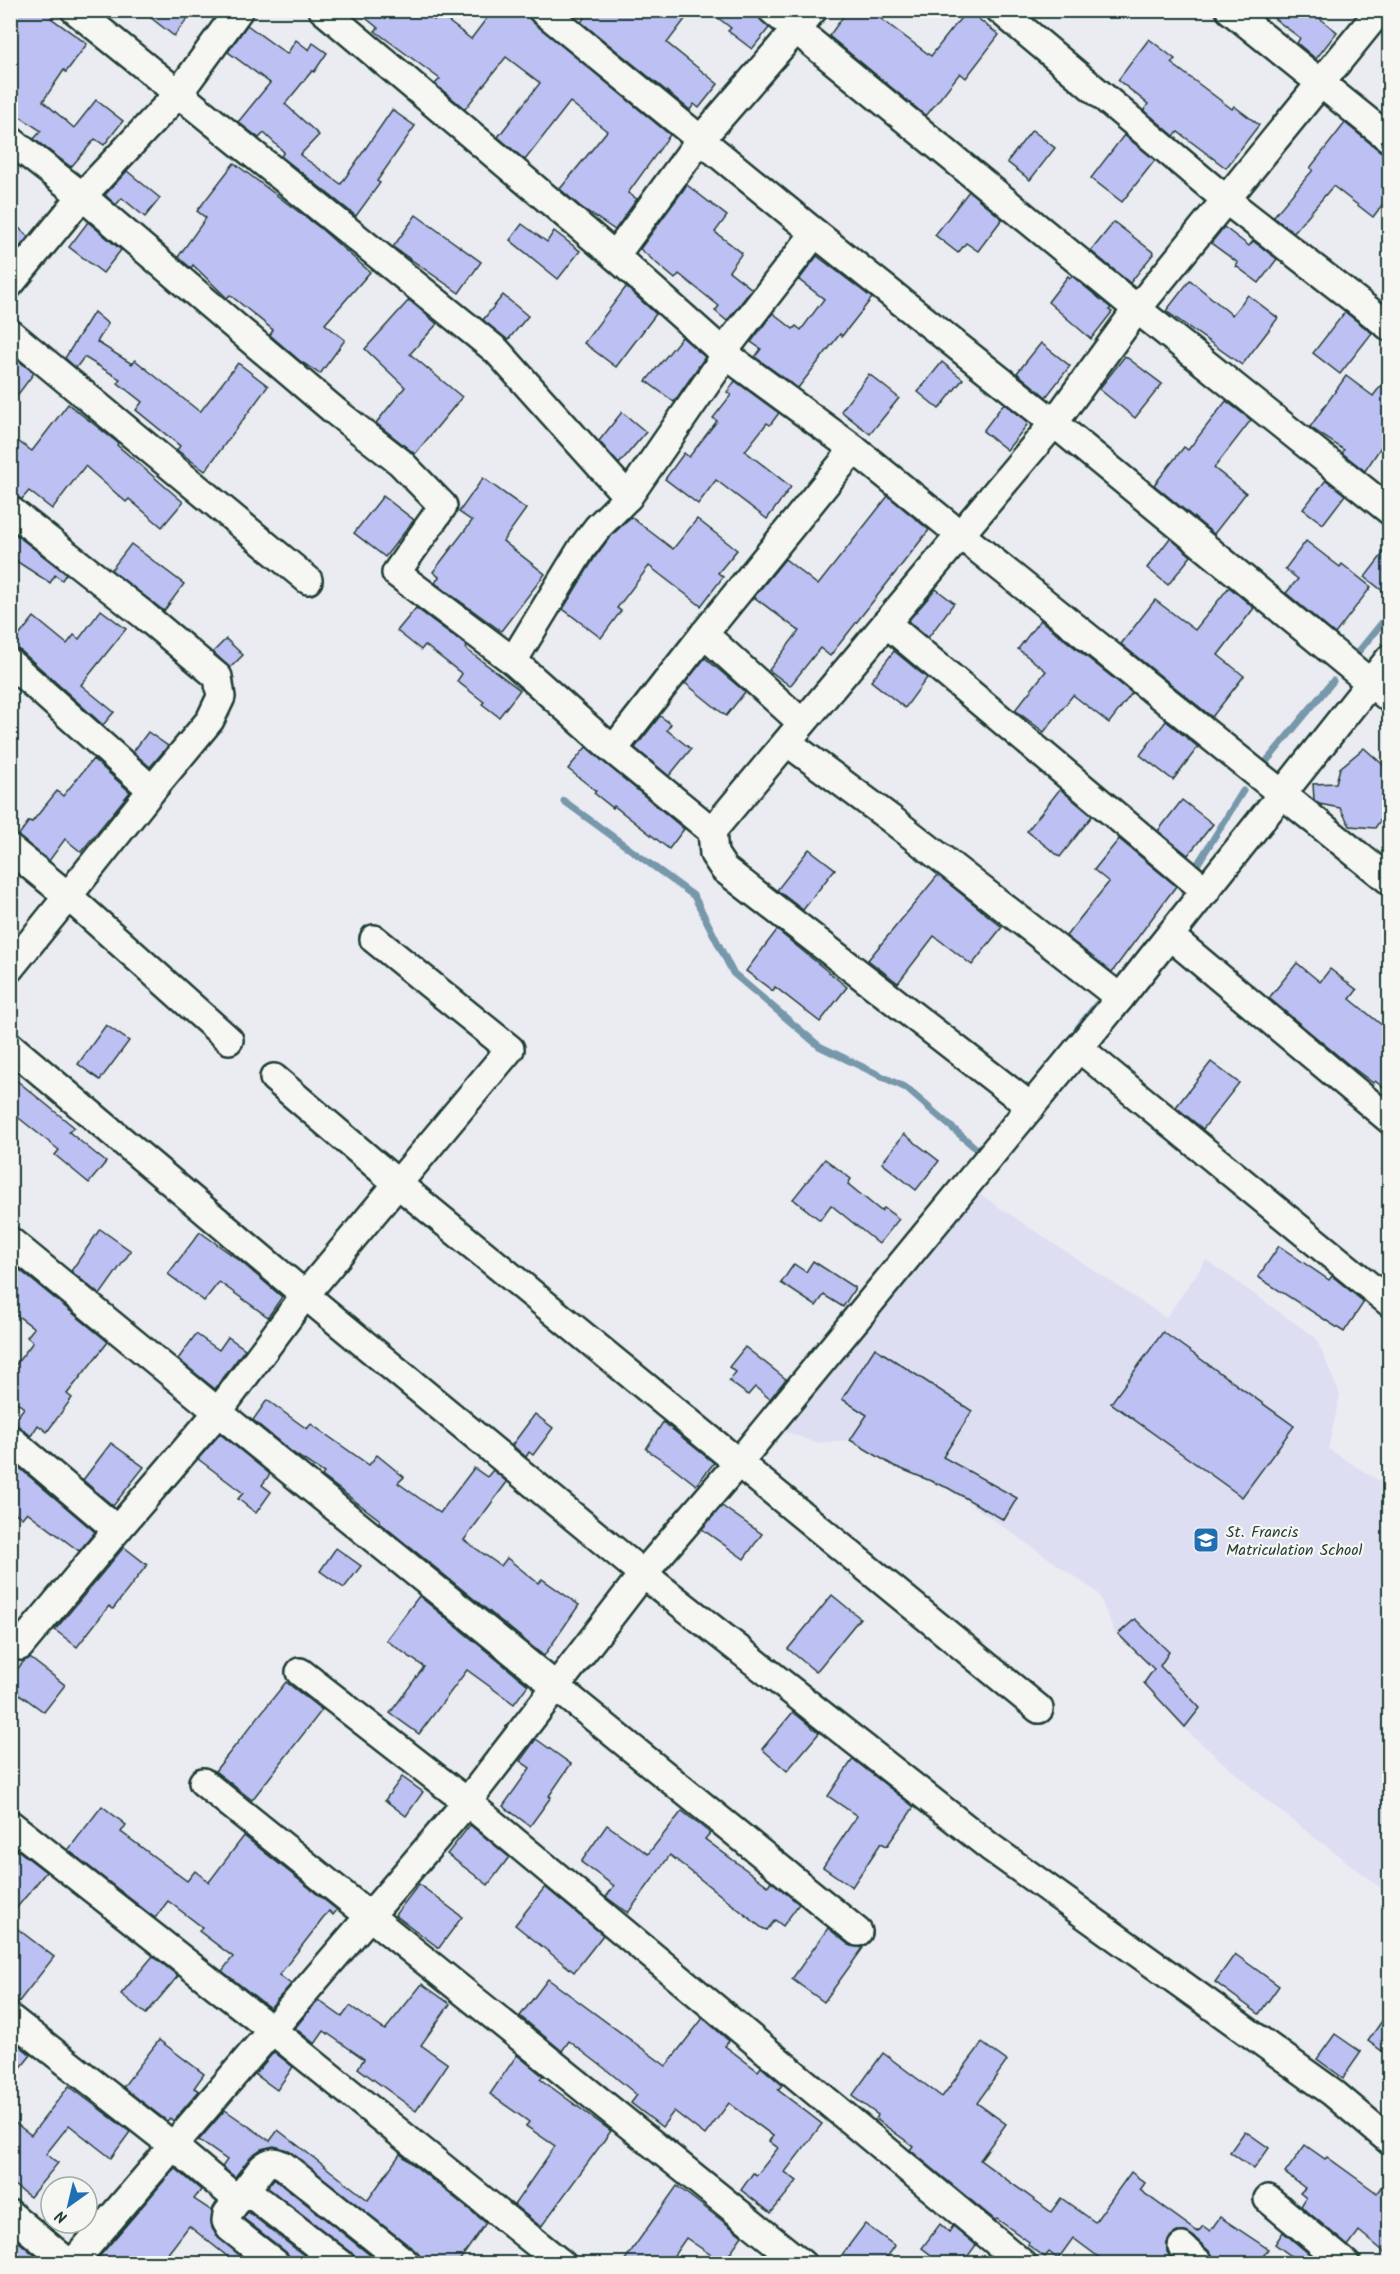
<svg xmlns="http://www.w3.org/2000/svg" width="1400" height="2274" font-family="Kalam,sans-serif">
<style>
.built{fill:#dddef2}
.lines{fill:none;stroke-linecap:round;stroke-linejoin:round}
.stream{stroke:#7698aa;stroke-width:7}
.building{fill:#bdc0f2;stroke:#1f3d34;stroke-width:1.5}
.minor-casing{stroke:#1f3d34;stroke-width:32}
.minor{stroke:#f6f6f2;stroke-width:27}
.labels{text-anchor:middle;stroke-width:4.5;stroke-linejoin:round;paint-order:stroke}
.poi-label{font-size:16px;fill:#1f3d34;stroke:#f6f6f2;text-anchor:start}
</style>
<rect width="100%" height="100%" fill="#ebebf2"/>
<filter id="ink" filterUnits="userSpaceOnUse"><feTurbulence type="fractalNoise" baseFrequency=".0167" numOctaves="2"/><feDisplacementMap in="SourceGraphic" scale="12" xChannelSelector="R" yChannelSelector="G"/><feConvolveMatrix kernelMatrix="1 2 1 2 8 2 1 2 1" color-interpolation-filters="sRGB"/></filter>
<g filter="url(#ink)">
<path class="built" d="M979 1194 1166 1318 1206 1260 1316 1338 1340 1395 1328 1449 1389 1487V1894L1267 1801 1185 1729 1144 1683 1153 1670 1115 1633 1098 1593 948 1488 894 1466 850 1440 816 1443 784 1431Z"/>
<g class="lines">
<g class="stream">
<path d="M1355 656 1390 613"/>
<path d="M1265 763 1333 681"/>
<path d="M564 801 694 896 733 973 819 1046 906 1088 979 1151 983 1146"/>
<path d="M1197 865 1243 791"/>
<path d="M1078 1028 1097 1004"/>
</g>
</g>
<g class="building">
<path d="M10 10H57L51 18 87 44 66 72 64 70 43 101 74 128 96 100 123 121 104 145 95 139 71 167 34 139 41 131 10 110Z"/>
<path d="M141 10H194L174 36Z"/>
<path d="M356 10H421L434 20 439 14 471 39 493 10H519L670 135 628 193 637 199 615 230 581 207 560 189 607 131 570 102 525 160 498 137 540 83 506 57 465 109 435 84 440 79 375 31 378 28Z"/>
<path d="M590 10H692L667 43 718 84 699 108 694 104 690 110 581 22Z"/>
<path d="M708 10H757L758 16 769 28 752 49 728 31 731 28Z"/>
<path d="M848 10H869L931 56 967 10 999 35 966 78 960 73 926 116 829 36Z"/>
<path d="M1263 10H1309L1337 32 1316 59 1297 43 1300 38Z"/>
<path d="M247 25 287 54 296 40 309 50 313 43 327 53 314 72 312 71 285 104 319 135 300 155 341 184 392 110 415 126 377 181 380 183 356 216 281 156 284 152 264 133 259 138 238 122 270 83 228 52Z"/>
<path d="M1149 39 1175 59 1171 63 1232 109 1234 106 1259 125 1226 168 1178 132 1174 136 1144 110 1148 104 1118 80Z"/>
<path d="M1345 123 1380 151 1389 154V196L1373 217 1333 186 1294 232 1273 217 1313 170 1310 168Z"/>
<path d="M1032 130 1055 148 1030 180 1007 162Z"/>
<path d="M1124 135 1155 160 1122 202 1091 178Z"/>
<path d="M234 163 320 228 370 272 325 324 345 340 320 374 300 361 270 335 273 330 230 295 227 298 193 265 191 268 178 257 206 218 197 211Z"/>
<path d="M127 171 160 198 145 217 122 198 116 205 105 195Z"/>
<path d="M687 185 727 216 715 232 742 253 729 271 752 289 727 321 715 311 719 306 679 274 675 279 640 249Z"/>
<path d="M969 191 1002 219 978 251 966 243 958 253 935 235Z"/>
<path d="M416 215 481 262 459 293 393 247Z"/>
<path d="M10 219 28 237 10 259Z"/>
<path d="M88 222 121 250 103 273 69 247Z"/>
<path d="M1114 222 1154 253 1130 283 1091 251Z"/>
<path d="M522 224 547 242 554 231 580 251 558 279 510 240Z"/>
<path d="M1224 227 1249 246 1253 241 1277 259 1259 283 1236 266 1238 263 1211 243Z"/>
<path d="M817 256 872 298 842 336 840 334 798 388 755 357 761 349 751 342 773 313 793 329 796 326 801 330 824 299 799 280Z"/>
<path d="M1068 276 1070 278 1072 276 1111 308 1109 310 1112 312 1091 339 1048 302Z"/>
<path d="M1190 280 1232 315 1248 295 1278 318 1242 365 1166 311Z"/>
<path d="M626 287 656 314 616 367 584 343Z"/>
<path d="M503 295 528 316 508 340 483 320Z"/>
<path d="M409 300 437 324 410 354 462 397 415 454 376 423 405 387 365 349Z"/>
<path d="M94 312 108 324 97 342 132 364 135 360 200 412 238 363 268 386 205 471 177 450 180 446 136 410 142 402 118 383 120 379 84 357 76 368 65 358Z"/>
<path d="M1345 312 1372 333 1340 374 1313 353Z"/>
<path d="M682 337 705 357 674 402 646 381Z"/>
<path d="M1041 343 1070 366 1046 397 1017 373Z"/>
<path d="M10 354 34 373 10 405Z"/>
<path d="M1125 356 1162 384 1135 418 1099 389Z"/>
<path d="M942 362 963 379 939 409 918 392Z"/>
<path d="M869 374 899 398 870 434 841 411Z"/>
<path d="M1389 375V435L1365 471 1342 453 1344 450 1310 427 1346 376 1373 396Z"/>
<path d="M735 381 779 413 770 425 767 423 745 451 791 487 767 519 716 480 698 504 665 479 684 453 689 457 717 421 713 418 731 395 727 392Z"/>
<path d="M1226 401 1251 420 1214 468 1246 493 1214 534 1154 485 1184 447 1188 450Z"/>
<path d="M1004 403 1027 422V425L1007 450 983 431Z"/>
<path d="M68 404 118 443 117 445 183 502 162 527 129 499 126 502 85 466 52 509 29 491 22 499 10 495V436L32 451Z"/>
<path d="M622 412 646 432 619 464 599 441Z"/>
<path d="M483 478 526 509 503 541 545 574 501 631 435 583 439 577 433 572 472 521 459 512Z"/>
<path d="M1326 480 1345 495 1323 524 1303 509Z"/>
<path d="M383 496 414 520 385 557 354 533Z"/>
<path d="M888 496 929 530 830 656 820 648 790 686 769 670 799 631 754 597 785 559 818 585Z"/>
<path d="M631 517 673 549 697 519 737 550 718 573 723 577 701 606 649 566 617 608 621 611 601 638 563 609 595 557 610 537Z"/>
<path d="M10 530 66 574 62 580 55 575 50 583 10 557Z"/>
<path d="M1170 538 1191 556 1168 585 1147 568Z"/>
<path d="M1306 541 1340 567 1342 564 1371 587 1335 634 1286 593 1298 579 1285 569Z"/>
<path d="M131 544 184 584 164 611 111 570Z"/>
<path d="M1389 546V596L1365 577Z"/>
<path d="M1229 587 1254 608 1218 655 1244 676 1212 717 1121 644 1155 600 1195 630Z"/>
<path d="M936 589 954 603 928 638 908 621Z"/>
<path d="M416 608 467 646 466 649 520 690 499 717 482 704 484 702 457 681 462 674 425 645 421 650 397 631Z"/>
<path d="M101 610 126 629 81 685 114 712 103 725 21 651 10 647 34 617 67 644 74 635 79 639Z"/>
<path d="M1040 620 1132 693 1109 723 1073 695 1044 732 1015 710 1046 671 1018 649Z"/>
<path d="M226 639 243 655 230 668 213 652Z"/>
<path d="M894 651 927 678 905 708 871 681Z"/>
<path d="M705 658 745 692 726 716 685 683Z"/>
<path d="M660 716 671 724 667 730 691 749 669 776 635 748Z"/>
<path d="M1166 721 1198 747 1173 780 1140 755Z"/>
<path d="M148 732 168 746 150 767 133 752Z"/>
<path d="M586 747 684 829 669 849 614 806 613 808 594 793 596 791 568 769Z"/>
<path d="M1364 748 1389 770V825L1381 819 1375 828 1350 826 1340 808 1319 804 1314 800 1313 784 1336 783 1340 768Z"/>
<path d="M93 759 130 792 81 852 65 839 49 861 18 836 29 821 32 822 57 791 63 796Z"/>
<path d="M1060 789 1092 816 1060 857 1027 831Z"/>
<path d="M1182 800 1213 824 1188 855 1158 831Z"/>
<path d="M1119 839 1176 886 1112 972 1066 936 1109 882 1094 870Z"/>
<path d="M809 849 835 869 803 910 777 890Z"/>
<path d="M938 875 1002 927 972 965 934 936 898 983 868 960Z"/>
<path d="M777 930 847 987 820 1022 775 987 773 991 746 971Z"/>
<path d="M1297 963 1320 982 1330 969 1357 990 1350 999 1389 1031V1092L1375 1081 1373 1083 1348 1064 1269 998Z"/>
<path d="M106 1025 129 1041 100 1080 78 1064Z"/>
<path d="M1211 1062 1239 1083 1203 1129 1176 1107Z"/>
<path d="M10 1075 74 1127 69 1132 106 1162 89 1183 55 1155 59 1150 10 1111Z"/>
<path d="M904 1134 939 1161 916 1190 882 1163Z"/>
<path d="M825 1159 851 1179 848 1184 881 1211 884 1208 899 1219 879 1244 831 1205 820 1220 793 1199Z"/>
<path d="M100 1229 131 1251 100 1295 71 1271Z"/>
<path d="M200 1232 239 1260 282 1297 268 1317 219 1282 204 1301 168 1274Z"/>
<path d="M1279 1246 1329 1280 1332 1276 1364 1302 1344 1332 1258 1277Z"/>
<path d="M813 1261 855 1288 843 1307 824 1295 816 1306 781 1283 794 1264 806 1272Z"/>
<path d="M10 1262 108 1342 67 1394 72 1398 47 1432 38 1425 31 1436 20 1427 12 1424 24 1408 10 1397V1372L33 1342 27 1337 34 1328 10 1310Z"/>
<path d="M1163 1332 1294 1426 1242 1497 1111 1403Z"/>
<path d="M196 1334 219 1350 228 1337 245 1349 215 1389 178 1359Z"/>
<path d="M745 1347 786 1379 770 1399 755 1387 748 1395 729 1381 736 1372 729 1367Z"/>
<path d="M875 1348 972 1411 943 1457 1017 1498 1004 1520 948 1488 894 1466 850 1440 867 1415 842 1399Z"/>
<path d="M267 1400 307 1429 311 1424 369 1465 377 1455 404 1477 398 1483 440 1513 474 1468 487 1477 493 1470 507 1482 464 1540 501 1566 507 1558 538 1583 542 1579 579 1605 544 1656 379 1522 380 1520 322 1476 324 1473 293 1453 253 1420Z"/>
<path d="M535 1414 553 1428 533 1455 529 1452 526 1457 512 1445Z"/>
<path d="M663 1422 714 1463 696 1485 673 1467 646 1449Z"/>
<path d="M220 1434 270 1474 262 1485 271 1492 256 1513 238 1499 243 1493 198 1459Z"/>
<path d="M111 1443 144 1467 113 1506 83 1480Z"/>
<path d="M10 1460 95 1532 79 1551 27 1512 22 1518 10 1509Z"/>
<path d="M722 1506 762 1534 744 1559 702 1529Z"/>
<path d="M124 1547 147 1565 113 1609 109 1606 77 1647 55 1630Z"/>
<path d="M336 1548 361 1566 344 1588 320 1571Z"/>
<path d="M832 1595 860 1618 816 1672 788 1649Z"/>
<path d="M419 1596 528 1685 514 1704 467 1670 419 1734 390 1713 424 1667 386 1640Z"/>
<path d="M1135 1619 1169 1652 1160 1666 1200 1708 1185 1727 1144 1683 1154 1669 1118 1634Z"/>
<path d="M30 1658 65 1685 44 1712 10 1687V1678L24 1661Z"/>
<path d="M286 1682 322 1710 252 1800 215 1771Z"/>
<path d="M793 1712 819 1733 787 1771 762 1749Z"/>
<path d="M536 1739 571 1764 549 1796 551 1797 530 1826 503 1806 530 1768 520 1761Z"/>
<path d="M853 1759 914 1807 887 1846 881 1843 852 1887 823 1867 857 1816 828 1796Z"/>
<path d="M402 1777 423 1792 406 1816 385 1800Z"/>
<path d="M102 1806 126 1825 121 1832 187 1881 195 1871 209 1882 244 1836 337 1910 333 1915 329 1911 279 1975 291 1984 270 2008 222 1971 233 1957 199 1931 202 1927 168 1901 155 1918 68 1850Z"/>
<path d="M682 1811 710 1833 705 1839 768 1886 771 1881 799 1904 783 1926 775 1920 767 1930 762 1928 670 1855 628 1913 606 1897 614 1886 581 1862 607 1825 648 1854Z"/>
<path d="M470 1825 509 1857 488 1885 447 1854Z"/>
<path d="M15 1848 46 1872 10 1916V1853Z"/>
<path d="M419 1884 462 1917 439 1948 395 1915Z"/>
<path d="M545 1887 603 1935 574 1972 515 1925Z"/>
<path d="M10 1923 54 1957 17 2004 10 2003Z"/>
<path d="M828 1928 849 1945 863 1948 824 2002 792 1979Z"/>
<path d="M1235 1954 1279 1986 1259 2014 1215 1982Z"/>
<path d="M153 1956 178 1976 146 2014 121 1994Z"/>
<path d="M548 1979 666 2066 703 2018 729 2041 725 2046 758 2071 761 2067 782 2085 778 2090 822 2124 785 2172 797 2181 771 2213 741 2190 753 2173 757 2175 778 2148 769 2141 773 2136 729 2103 705 2135 674 2111 662 2127 631 2103 637 2095 608 2071 569 2041 562 2051 520 2016Z"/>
<path d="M422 1984 450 2004 421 2045 448 2064 416 2111 358 2068 364 2059 324 2031 315 2044 295 2028 318 2000 342 2017 350 2006 385 2030Z"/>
<path d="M1389 2011V2056L1368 2041Z"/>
<path d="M1335 2034 1361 2052 1343 2078 1317 2059Z"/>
<path d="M10 2038 31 2055 10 2081Z"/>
<path d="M159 2040 204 2074 194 2088 199 2091 173 2121 170 2118 167 2121 123 2087Z"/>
<path d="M982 2043 1007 2061 977 2103 1006 2124 980 2160 1051 2212 1061 2198 1095 2222 1131 2172 1145 2183 1140 2190 1198 2232 1203 2226 1210 2231 1220 2217 1268 2249 1258 2264H1215L1211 2253 1193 2236 1185 2232H1177L1171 2236 1167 2243V2252L1177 2264H1108L1073 2238 1058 2259 1049 2252 1045 2257 1028 2245 1029 2242 997 2219 995 2220 910 2150 913 2146 876 2119 878 2115 852 2096 883 2053 942 2097Z"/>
<path d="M274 2052 293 2067 277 2090 255 2074Z"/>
<path d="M517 2055 543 2076 540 2079 611 2131 541 2227 514 2205 555 2146 526 2126 529 2122 490 2094Z"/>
<path d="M69 2086 130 2132 111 2158 69 2125 46 2154 58 2163 30 2197 10 2182V2119L31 2135Z"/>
<path d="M225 2110 270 2141 278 2130 368 2200 400 2154 486 2223 457 2264H422L417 2252 287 2150 274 2146 261 2149 251 2156 235 2177 222 2167 227 2160 199 2140Z"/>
<path d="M1245 2131 1269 2148 1254 2169 1230 2152Z"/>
<path d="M1305 2145 1325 2159 1327 2157 1377 2193 1389 2175V2256L1359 2231 1348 2246 1301 2206 1306 2198 1300 2193 1305 2188 1285 2173Z"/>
<path d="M175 2168 201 2190 194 2199 212 2211V2228L217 2236 250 2264H237L189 2226 160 2264H93Z"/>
<path d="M274 2179H275L381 2264H356L355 2258 351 2252 267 2187Z"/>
<path d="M677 2186 742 2236 723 2263 686 2238 668 2264H622Z"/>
<path d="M248 2212 315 2264H291L290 2258 286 2252 243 2218Z"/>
<path d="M865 2224 895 2246 882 2264H835Z"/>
<path d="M940 2224 949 2232 953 2226 976 2245 962 2264H925L931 2255 922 2248Z"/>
<path d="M1283 2232 1321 2264H1302L1275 2244Z"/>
<path d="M19 2242 45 2264H10V2254Z"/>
</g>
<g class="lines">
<g class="minor-casing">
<g id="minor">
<path d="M75 10 497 351 628 497"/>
<path d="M323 10 615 256 726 355 854 449 1390 881"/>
<path d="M542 10 815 233 1054 423 1390 699"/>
<path d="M772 10 1137 309 1390 511"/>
<path d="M1000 10 1225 199 1390 327"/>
<path d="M1230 10 1390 139"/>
<path d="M10 140 82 196 336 412 400 462 443 506 396 573 513 661 613 750 712 831 714 854 724 869 1031 1107"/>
<path d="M615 256 700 140 813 10"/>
<path d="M10 284 82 196 178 94 239 10"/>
<path d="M10 333 308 580"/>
<path d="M10 510 144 615 218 677 221 697 210 720 152 790"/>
<path d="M886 623 1206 891"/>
<path d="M704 634 854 449"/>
<path d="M513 661 582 548 598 527 628 497 726 355 730 343 815 233"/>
<path d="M10 663 152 790 68 896 229 1040"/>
<path d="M787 742 891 819 1120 998"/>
<path d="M613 750 704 634 801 722"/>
<path d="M712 831 1054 423 1137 309 1380 10"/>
<path d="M10 849 68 896 10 968"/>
<path d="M1170 936 1390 1120"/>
<path d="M374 939 510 1049 305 1295 218 1412 858 1932"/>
<path d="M10 1046 305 1295 643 1574 990 1847 1332 2092 1390 2141"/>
<path d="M1079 1048 1390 1303"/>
<path d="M274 1078 398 1184 1039 1709"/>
<path d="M10 1241 218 1412 117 1530 10 1439"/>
<path d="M20 1646 117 1530"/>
<path d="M300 1672 467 1802 1023 2264"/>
<path d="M203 1782 802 2264"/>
<path d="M10 1824 272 2030 562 2264"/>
<path d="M10 2018 172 2145 238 2200"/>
<path d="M246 2190 341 2264"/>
<path d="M1268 2199 1346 2264"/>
<path d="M10 2214 70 2264"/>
<path d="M1182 2247 1200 2264"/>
<path d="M72 2264 467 1802 643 1574 738 1463 1120 998 1390 658"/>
<path d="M276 2264 230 2228 226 2221 227 2214 262 2168C270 2160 275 2161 284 2166L407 2264"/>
</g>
</g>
<use href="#minor" class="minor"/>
</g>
</g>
<defs>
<g id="school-square" transform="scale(1.35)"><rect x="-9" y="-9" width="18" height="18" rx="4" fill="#1f6fb2" stroke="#f6f6f2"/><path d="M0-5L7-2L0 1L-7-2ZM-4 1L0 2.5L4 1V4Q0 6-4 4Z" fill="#fff"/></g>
</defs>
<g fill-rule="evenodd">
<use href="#school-square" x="1206" y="1540"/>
</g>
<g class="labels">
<g class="poi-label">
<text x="1226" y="1537">St. Francis<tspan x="1226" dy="18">Matriculation School</tspan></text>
</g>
</g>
<rect width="1400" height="2274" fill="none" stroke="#f6f6f2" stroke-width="36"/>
<rect x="18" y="18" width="1364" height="2238" fill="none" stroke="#1f3d34" stroke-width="2" filter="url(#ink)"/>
<g transform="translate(69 2205) rotate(214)"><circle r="28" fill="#f6f6f2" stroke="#a0aca6" stroke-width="1.5"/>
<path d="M0-4.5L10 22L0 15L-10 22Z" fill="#1f6fb2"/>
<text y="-9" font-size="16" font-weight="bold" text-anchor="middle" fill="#1f3d34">N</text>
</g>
</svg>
